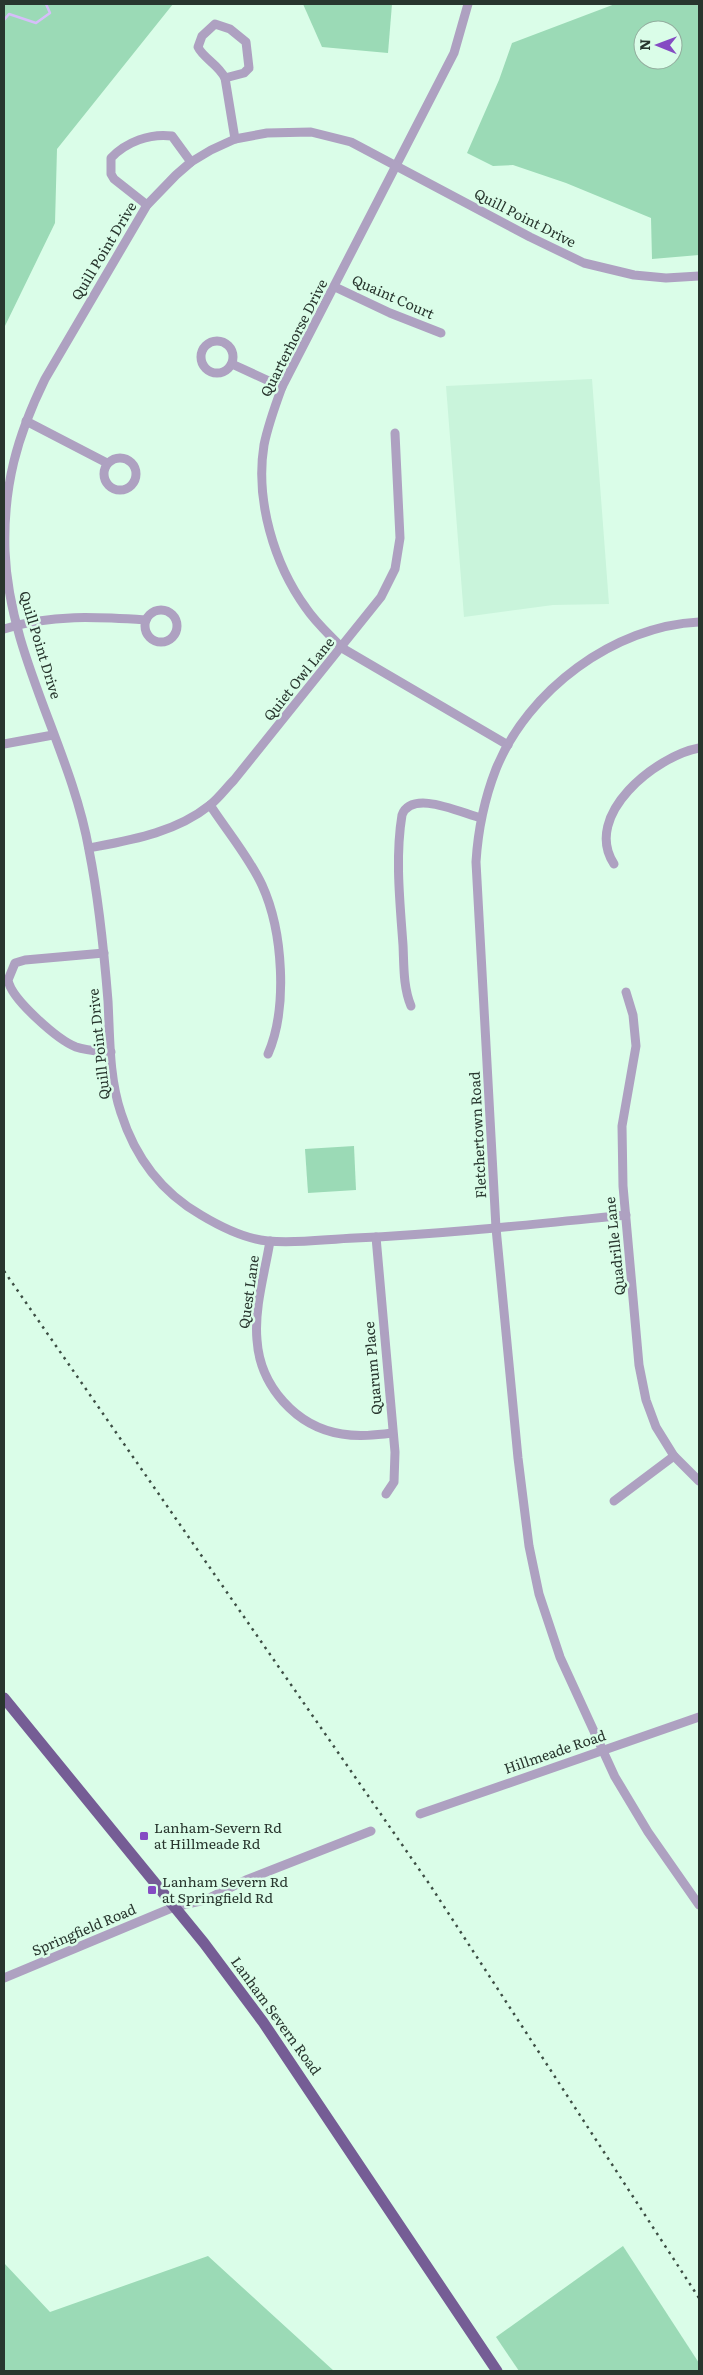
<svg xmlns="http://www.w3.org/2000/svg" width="703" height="2375" font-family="Literata,serif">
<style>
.built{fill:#c9f4db}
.green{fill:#9bdab6;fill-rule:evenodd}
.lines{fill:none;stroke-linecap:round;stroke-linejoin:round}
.stream{stroke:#d6bef9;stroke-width:2.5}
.minor{stroke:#aea1c1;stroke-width:9}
.major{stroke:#755d95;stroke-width:11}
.rail{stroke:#3d4e44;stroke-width:2.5;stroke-dasharray:2.5 5;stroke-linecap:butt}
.poi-dot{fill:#854cc3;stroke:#dafde8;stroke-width:2}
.labels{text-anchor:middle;stroke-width:5;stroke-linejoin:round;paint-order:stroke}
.street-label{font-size:14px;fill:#28362e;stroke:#dafde8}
.poi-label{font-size:14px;fill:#28362e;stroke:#dafde8;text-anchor:start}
</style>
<rect width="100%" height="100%" fill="#dafde8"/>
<path class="built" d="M592 379 609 604 553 605 464 617 446 386Z"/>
<g class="green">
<path d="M4 4H173L57 149 55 223 4 328Z"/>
<path d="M303 4H392L388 53 322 47Z"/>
<path d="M615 4H699V255L652 259 651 218 566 183 513 165 493 166 467 153 499 80 512 43ZM643 30H673V60H643Z"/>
<path d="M354 1146 356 1190 308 1193 305 1149Z"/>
<path d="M623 2246 699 2363V2371H519L496 2337Z"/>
<path d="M208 2256 334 2371H4V2263L50 2312Z"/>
</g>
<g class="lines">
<path class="stream" d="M4 20 9 14 36 23 50 13 46 4"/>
<g class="minor">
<path d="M468 4 454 53 282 387C275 406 268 425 264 445 255 500 274 564 306 608 316 623 330 635 342 648L508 745"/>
<path d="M215 24 230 29 246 42 249 68 244 73 225 78C218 64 203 58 198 47L202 36Z"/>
<path d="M225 78 235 139"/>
<path d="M147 205 114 179 111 174V158C126 142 150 133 172 136L191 162"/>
<path d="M335 287 390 313 441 333"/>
<circle cx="217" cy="357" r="16"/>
<path d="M232 364 282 387"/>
<path d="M26 421 107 463"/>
<circle cx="120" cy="474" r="16"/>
<circle cx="161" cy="626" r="16"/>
<path d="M699 622C614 626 528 690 496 769 484 800 478 829 476 862L496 1228 518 1458 529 1546 539 1594 560 1657 615 1777 648 1832 699 1905"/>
<path d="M4 629C51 614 98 617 146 620"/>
<path d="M4 744 53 735"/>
<path d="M210 805C227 831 249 857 262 885 283 931 288 1008 268 1054"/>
<path d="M89 848C131 840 175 833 210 805 219 798 226 788 234 780L381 597 395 569 400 538 395 433"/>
<path d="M614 864C582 815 656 756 699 748"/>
<path d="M104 953 25 960 15 963 8 980C11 999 58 1040 76 1047 87 1051 100 1051 111 1052"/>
<path d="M626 992 633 1015 636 1046 622 1126 623 1186 639 1365 646 1400 656 1427 674 1456 699 1481"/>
<path d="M411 1006C403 987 404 965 403 945 400 903 395 857 402 815 412 789 461 813 481 818"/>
<path d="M626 1215C536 1224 445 1234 355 1238 327 1239 296 1244 268 1241 245 1239 221 1227 201 1215 161 1192 135 1157 121 1113 109 1078 110 1038 108 1001 104 951 99 900 89 850 71 748 9 656 5 551 3 486 17 436 45 379L147 205 176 175 191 162 211 150 235 139 267 133 311 132 351 142 530 237 584 263 634 275 666 278 699 276"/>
<path d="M376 1237 395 1452 394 1482 386 1494"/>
<path d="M270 1241C265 1272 254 1308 257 1340 260 1386 296 1427 342 1434 359 1437 376 1435 392 1433"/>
<path d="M614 1501 674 1456"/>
<path d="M420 1814 699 1717"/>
<path d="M4 1978 174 1907 205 1900 246 1880 371 1831"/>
</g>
<path class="major" d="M4 1698 204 1943 263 2022 497 2371"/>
<path class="rail" d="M4 1271 430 1885 699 2298"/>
</g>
<g class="poi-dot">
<rect x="139" y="1831" width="10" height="10" rx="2.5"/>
<rect x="147" y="1885" width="10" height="10" rx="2.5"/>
</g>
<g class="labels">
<g class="street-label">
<text transform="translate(525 218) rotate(27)" y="5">Quill Point Drive</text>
<text transform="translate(104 251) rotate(-59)" y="5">Quill Point Drive</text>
<text transform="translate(393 297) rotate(24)" y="5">Quaint Court</text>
<text transform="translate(294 338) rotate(-63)" y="5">Quarterhorse Drive</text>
<text transform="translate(40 645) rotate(73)" y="5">Quill Point Drive</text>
<text transform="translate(299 679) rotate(-51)" y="5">Quiet Owl Lane</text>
<text transform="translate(99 1044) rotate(-96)" y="5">Quill Point Drive</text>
<text transform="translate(478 1135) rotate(-93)" y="5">Fletchertown Road</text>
<text transform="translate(615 1246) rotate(-96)" y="5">Quadrille Lane</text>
<text transform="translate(249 1292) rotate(-82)" y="5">Quest Lane</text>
<text transform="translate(373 1368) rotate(-95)" y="5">Quarum Place</text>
<text transform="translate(555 1752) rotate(-19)" y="5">Hillmeade Road</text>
<text transform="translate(84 1930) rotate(-23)" y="5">Springfield Road</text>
<text transform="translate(276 2016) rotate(54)" y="5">Lanham Severn Road</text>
</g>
<g class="poi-label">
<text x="154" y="1833">Lanham-Severn Rd<tspan x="154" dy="16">at Hillmeade Rd</tspan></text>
<text x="162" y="1887">Lanham Severn Rd<tspan x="162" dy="16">at Springfield Rd</tspan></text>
</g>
</g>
<rect width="703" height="2375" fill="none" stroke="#28362e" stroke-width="10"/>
<g transform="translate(658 45) rotate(271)"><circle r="24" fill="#dafde8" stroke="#93ad9e"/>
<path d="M0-4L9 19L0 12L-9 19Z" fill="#854cc3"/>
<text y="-8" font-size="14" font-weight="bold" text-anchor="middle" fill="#28362e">N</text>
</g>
</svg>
